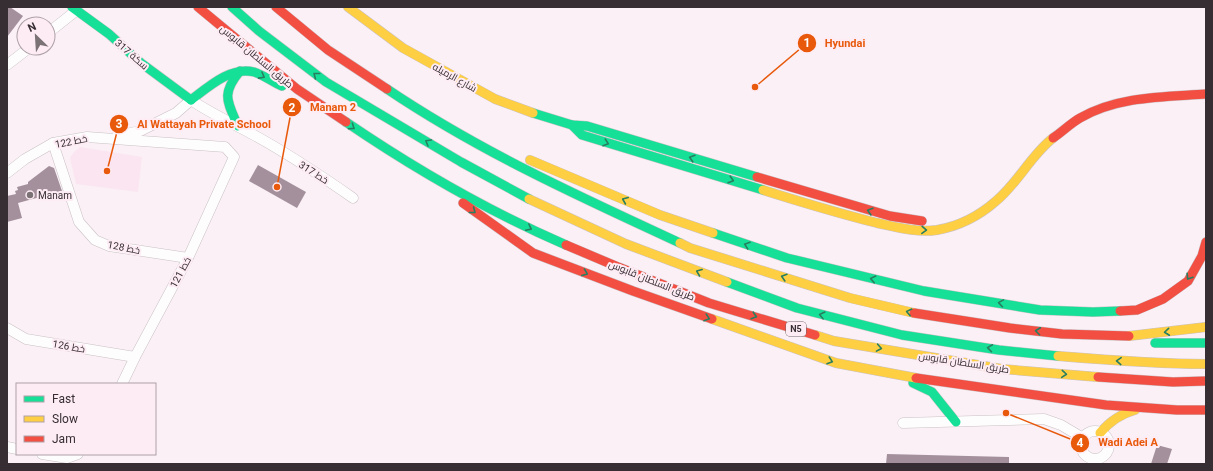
<svg xmlns="http://www.w3.org/2000/svg" width="1213" height="471" font-family="Roboto,Cairo,sans-serif">
<style>
.built{fill:#fae5f0}
.building{fill:#a4909c}
.lines{fill:none;stroke-linecap:round;stroke-linejoin:round}
.street-casing{stroke:#cac1c5;stroke-width:11}
.fast-casing{stroke:#cac1c5;stroke-width:10}
.slow-casing{stroke:#cac1c5;stroke-width:10}
.jam-casing{stroke:#cac1c5;stroke-width:10}
.street{stroke:#fefdfe;stroke-width:10}
.fast{stroke:#16e098;stroke-width:9}
.slow{stroke:#ffcf43;stroke-width:9}
.jam{stroke:#f24e42;stroke-width:9}
.oneway{stroke:#287e60}
.poi-dot{fill:#7b7276;stroke:#feecf5;stroke-width:1.5}
.labels{text-anchor:middle;stroke-width:4;stroke-linejoin:round;paint-order:stroke}
.shield{fill:#feecf5;stroke:#72676c;stroke-width:1}
.shield-label{font-size:9px;font-weight:bold;fill:#362e32}
.street-label{font-size:10px;fill:#362e32;stroke:#feecf5}
.poi-label{font-size:10px;fill:#362e32;stroke:#feecf5;text-anchor:start}
.leader{fill:none;stroke:#e8590c;stroke-width:1.5}
.callout-dot{fill:#e8590c;stroke:#feecf5;stroke-width:1.5}
.mark-label{font-size:12px;text-anchor:middle;font-weight:bold;fill:#fff}
.callout-label{font-size:11px;text-anchor:middle;font-weight:bold;fill:#e8590c;stroke:#feecf5;stroke-width:4;stroke-linejoin:round;paint-order:stroke}
</style>
<rect width="100%" height="100%" fill="#faf0f5"/>
<path class="built" d="M80 147 142 157 138 192 76 184 70 158 74 152Z"/>
<g class="building">
<path d="M7 7H10L23 16 7 37Z"/>
<path d="M258 165 306 192 297 208 249 181Z"/>
<path d="M49 166 54 168 62 191 18 203 22 218 7 222V196L16 194 15 191 18 190 17 187 28 184V182Z"/>
<path d="M1157 445 1172 449 1167 464H1151Z"/>
<path d="M887 454 1009 457V464H886Z"/>
</g>
<g class="lines">
<g class="street-casing">
<g id="street">
<path d="M48 33 77 10"/>
<path d="M7 65 29 48"/>
<path d="M117 136 140 131 176 113 191 100C210 113 232 123 252 134 287 153 320 175 353 198"/>
<path d="M53 143 79 222 95 240 109 246 188 258"/>
<path d="M7 173 25 159 53 143 87 137 225 147 234 157 188 258 135 357 122 384"/>
<path d="M7 328 26 339 135 357"/>
<path d="M903 423 1044 419 1061 425 1083 438"/>
<circle cx="1095" cy="445" r="14"/>
<path d="M7 447 17 449"/>
<path d="M42 454 67 458 78 454"/>
</g>
</g>
<g class="fast-casing">
<g id="fast">
<path d="M72 7 109 34 141 63 191 100"/>
<path d="M232 7 259 31 326 82 461 162 529 199"/>
<path d="M387 89C479 151 580 197 680 243"/>
<path d="M191 100C208 87 231 66 254 72 264 75 272 82 282 86"/>
<path d="M533 113 572 125 587 126 757 177"/>
<path d="M346 122C415 169 490 212 566 245"/>
<path d="M572 125 582 135 763 190"/>
<path d="M238 126C227 101 221 94 240 71"/>
<path d="M713 233 787 258 924 291 1040 310 1093 312 1120 311"/>
<path d="M727 282 797 308 902 335 999 350 1058 356"/>
<path d="M1155 343H1206"/>
<path d="M913 383 932 392 956 422"/>
</g>
</g>
<g class="slow-casing">
<g id="slow">
<path d="M348 7 403 48 495 99 533 113"/>
<path d="M530 160 660 215 713 233"/>
<path d="M763 190C801 202 838 213 877 223 896 227 917 233 937 230 960 226 979 216 996 201 1018 183 1031 155 1053 138"/>
<path d="M529 199 626 244 727 282"/>
<path d="M680 243 690 248 850 298 914 313"/>
<path d="M712 319 836 363 916 378"/>
<path d="M815 335 834 341 1002 369 1098 377"/>
<path d="M1129 336 1206 327"/>
<path d="M1058 356C1107 360 1156 364 1206 364"/>
<path d="M1100 433C1110 421 1120 414 1135 410"/>
</g>
</g>
<g class="jam-casing">
<g id="jam">
<path d="M198 7 297 89 346 122"/>
<path d="M276 7 328 50 387 89"/>
<path d="M1053 138C1062 132 1071 123 1080 118 1118 96 1164 97 1206 94"/>
<path d="M757 177 890 216 922 221"/>
<path d="M463 203 533 253 633 291 712 319"/>
<path d="M566 245 618 267 709 303 815 335"/>
<path d="M1120 311 1137 310 1163 299 1188 281 1202 256 1206 242"/>
<path d="M914 313 1010 328 1062 334 1129 336"/>
<path d="M1098 377 1173 382 1206 381"/>
<path d="M916 378 1106 405 1177 410H1206"/>
</g>
</g>
<use href="#street" class="street"/>
<use href="#fast" class="fast"/>
<use href="#slow" class="slow"/>
<use href="#jam" class="jam"/>
</g>
<defs><path id="oneway-chevron" d="M-2-3.5L2.5 0L-2 3.5" fill="none" stroke-width="1.6" stroke-linecap="round" stroke-linejoin="round"/></defs>
<g class="oneway">
<use href="#oneway-chevron" transform="translate(316 75) rotate(-142)"/>
<use href="#oneway-chevron" transform="translate(262 76) rotate(29)"/>
<use href="#oneway-chevron" transform="translate(352 127) rotate(34)"/>
<use href="#oneway-chevron" transform="translate(428 142) rotate(-150)"/>
<use href="#oneway-chevron" transform="translate(606 143) rotate(19)"/>
<use href="#oneway-chevron" transform="translate(692 158) rotate(-163)"/>
<use href="#oneway-chevron" transform="translate(731 180) rotate(17)"/>
<use href="#oneway-chevron" transform="translate(625 200) rotate(-157)"/>
<use href="#oneway-chevron" transform="translate(473 211) rotate(38)"/>
<use href="#oneway-chevron" transform="translate(870 211) rotate(-164)"/>
<use href="#oneway-chevron" transform="translate(529 228) rotate(27)"/>
<use href="#oneway-chevron" transform="translate(924 230) rotate(2)"/>
<use href="#oneway-chevron" transform="translate(747 245) rotate(-161)"/>
<use href="#oneway-chevron" transform="translate(699 272) rotate(-159)"/>
<use href="#oneway-chevron" transform="translate(585 273) rotate(21)"/>
<use href="#oneway-chevron" transform="translate(784 277) rotate(-163)"/>
<use href="#oneway-chevron" transform="translate(1189 277) rotate(123)"/>
<use href="#oneway-chevron" transform="translate(873 279) rotate(-167)"/>
<use href="#oneway-chevron" transform="translate(1001 303) rotate(-171)"/>
<use href="#oneway-chevron" transform="translate(909 312) rotate(-167)"/>
<use href="#oneway-chevron" transform="translate(822 315) rotate(-166)"/>
<use href="#oneway-chevron" transform="translate(754 316) rotate(17)"/>
<use href="#oneway-chevron" transform="translate(707 318) rotate(19)"/>
<use href="#oneway-chevron" transform="translate(1038 331) rotate(-173)"/>
<use href="#oneway-chevron" transform="translate(1167 332) rotate(174)"/>
<use href="#oneway-chevron" transform="translate(879 348) rotate(10)"/>
<use href="#oneway-chevron" transform="translate(990 348) rotate(-172)"/>
<use href="#oneway-chevron" transform="translate(830 361) rotate(19)"/>
<use href="#oneway-chevron" transform="translate(1119 361) rotate(-177)"/>
<use href="#oneway-chevron" transform="translate(1064 374) rotate(5)"/>
</g>
<circle class="poi-dot" cx="30" cy="195" r="4"/>
<g class="labels">
<rect class="shield" x="786" y="322" width="20" height="14" rx="3"/>
<g class="shield-label">
<text x="796" y="332">N5</text>
</g>
<g class="street-label">
<text transform="translate(132 54) rotate(41)" y="4">سكة 317</text>
<text transform="translate(257 56) rotate(40)" y="4">طريق السلطان قابوس</text>
<text transform="translate(455 77) rotate(29)" y="4">شارع الرميله</text>
<text transform="translate(71 141) rotate(-11)" y="4">خط 122</text>
<text transform="translate(314 172) rotate(33)" y="4">خط 317</text>
<text transform="translate(124 247) rotate(11)" y="4">خط 128</text>
<text transform="translate(180 272) rotate(-62)" y="4">خط 121</text>
<text transform="translate(652 280) rotate(22)" y="4">طريق السلطان قابوس</text>
<text transform="translate(69 346) rotate(10)" y="4">خط 126</text>
<text transform="translate(964 362) rotate(9)" y="4">طريق السلطان قابوس</text>
</g>
<g class="poi-label">
<text x="38" y="199">Manam</text>
</g>
</g>
<path class="leader" d="M755 87L807 43M277 187L292 107M107 171L119 124M1006 413L1080 443"/>
<g class="callout-dot">
<circle cx="755" cy="87" r="4"/>
<circle cx="277" cy="187" r="4"/>
<circle cx="107" cy="171" r="4"/>
<circle cx="1006" cy="413" r="4"/>
<circle cx="807" cy="43" r="10"/>
<circle cx="292" cy="107" r="10"/>
<circle cx="119" cy="124" r="10"/>
<circle cx="1080" cy="443" r="10"/>
</g>
<g class="mark-label">
<text x="807" y="47">1</text>
<text x="292" y="112">2</text>
<text x="119" y="128">3</text>
<text x="1080" y="447">4</text>
</g>
<g class="callout-label">
<text x="845" y="47">Hyundai</text>
<text x="333" y="111">Manam 2</text>
<text x="204" y="128">Al Wattayah Private School</text>
<text x="1128" y="446">Wadi Adei A</text>
</g>
<rect width="1213" height="471" fill="none" stroke="#362e32" stroke-width="16"/>
<rect x="16" y="383" width="140" height="72" fill="#feecf5" stroke="#aea0a7"/>
<rect x="24" y="396" width="20" height="6" fill="#16e098" stroke="#aea0a7"/>
<text x="52" y="403" font-size="12" fill="#362e32">Fast</text>
<rect x="24" y="416" width="20" height="6" fill="#ffcf43" stroke="#aea0a7"/>
<text x="52" y="423" font-size="12" fill="#362e32">Slow</text>
<rect x="24" y="436" width="20" height="6" fill="#f24e42" stroke="#aea0a7"/>
<text x="52" y="443" font-size="12" fill="#362e32">Jam</text>
<g transform="translate(36 36) rotate(335)"><circle r="19" fill="#feecf5" stroke="#aea0a7"/>
<path d="M0-3L7 15L0 10L-7 15Z" fill="#7b7276"/>
<text y="-6" font-size="11" font-weight="bold" text-anchor="middle" fill="#362e32">N</text>
</g>
</svg>
